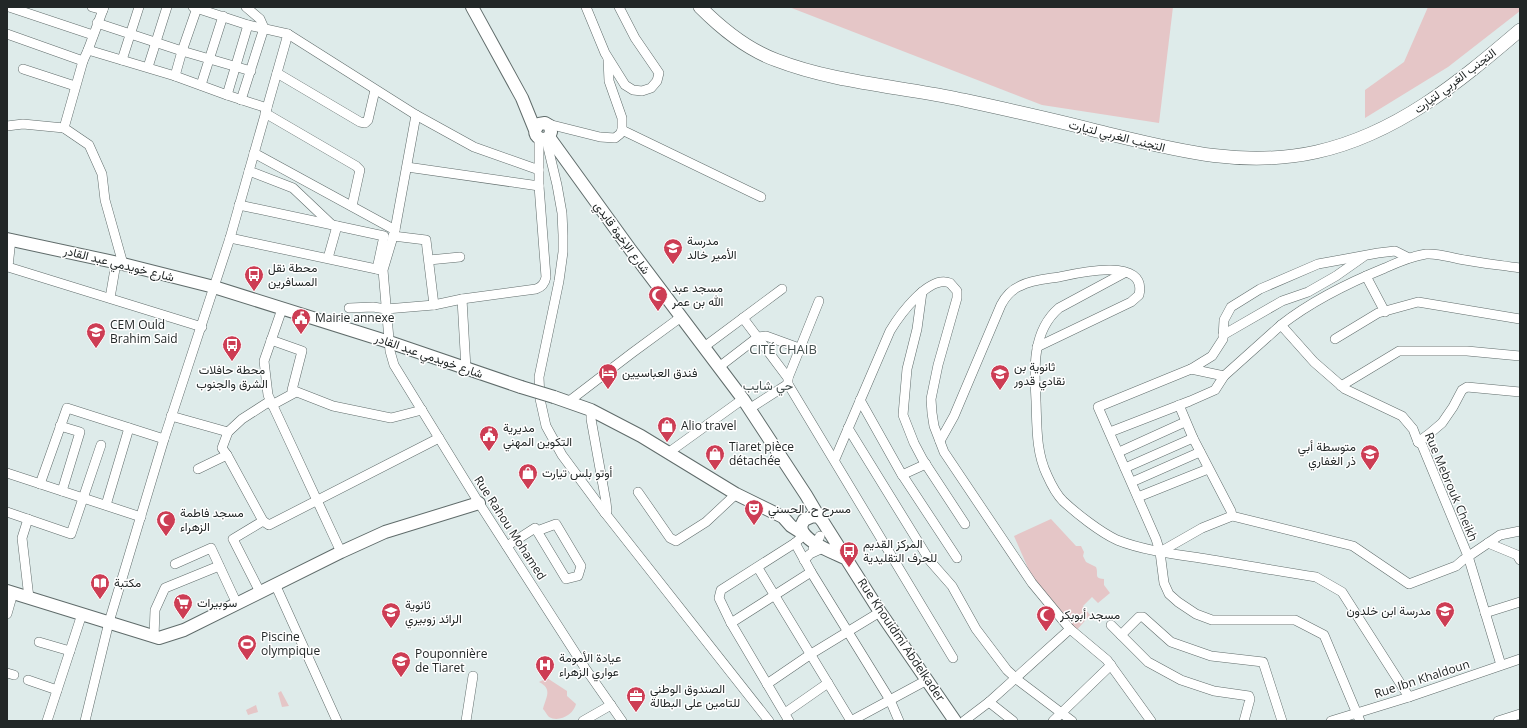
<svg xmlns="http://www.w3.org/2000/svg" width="1527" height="728" font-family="'Open Sans',Vazirmatn,sans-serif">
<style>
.green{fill:#e5c6c7}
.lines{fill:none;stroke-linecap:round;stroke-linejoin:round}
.minor-casing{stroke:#606c6b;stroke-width:10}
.major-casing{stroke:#606c6b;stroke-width:14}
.highway-casing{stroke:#606c6b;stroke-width:14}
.minor{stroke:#fff;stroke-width:9}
.major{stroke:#fff;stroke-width:12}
.highway{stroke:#fff;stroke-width:13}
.major-bridge-casing{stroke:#606c6b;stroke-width:14;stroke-linecap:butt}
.major-bridge{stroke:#fff;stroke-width:12}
.labels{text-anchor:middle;stroke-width:3;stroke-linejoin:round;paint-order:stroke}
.street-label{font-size:12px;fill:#222727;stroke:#fff}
.poi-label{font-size:12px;fill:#222727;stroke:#fff;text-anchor:start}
.neighbourhood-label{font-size:13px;fill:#465150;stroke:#fff}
</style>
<rect width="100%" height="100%" fill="#deebea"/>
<g class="green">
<path d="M789 7H1173L1159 123 1042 105Z"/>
<path d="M1428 7H1520V11L1448 67 1365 118V90L1404 62Z"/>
<path d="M1051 519 1076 546H1081L1084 552 1083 556 1086 562 1096 567C1099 574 1093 578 1104 579V585L1110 593 1098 603 1092 597 1083 606 1090 615 1076 631 1034 582 1014 536Z"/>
<path d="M547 678 567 691V696L576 704C574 714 559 723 549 717 547 715 545 711 543 709 546 697 553 689 539 682Z"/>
<path d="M281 691 289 706 282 707 278 693Z"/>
<path d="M256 705 258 712 248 715 246 710Z"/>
</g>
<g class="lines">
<g class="minor-casing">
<g id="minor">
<path d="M9 7 93 35"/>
<path d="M92 7 103 10"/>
<path d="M104 7 88 50 83 61 64 128 89 145 102 174 105 200 123 264"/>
<path d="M193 7 248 25 288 34 416 115 474 147 539 170"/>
<path d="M586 7 605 53 625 85 633 90 642 91 651 88 657 81 659 73 635 38 619 7"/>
<path d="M97 23 182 51 251 71"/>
<path d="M7 34 83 61"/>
<path d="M88 50 175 76 227 95 267 108"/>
<path d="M122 60 139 7"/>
<path d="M148 67 167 7"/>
<path d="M23 69 75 86"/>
<path d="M277 73 360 122 365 123 368 120 375 90"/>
<path d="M175 76 182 51 197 8"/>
<path d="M201 85 223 16"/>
<path d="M227 95 248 25"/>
<path d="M241 100 264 28 260 19 246 7"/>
<path d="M265 113 356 166 360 170 359 174 352 206"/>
<path d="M416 115 395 230 383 270 390 351 394 365 479 503 585 668 622 721"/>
<path d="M548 124 600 137 615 138 620 134 622 130V118L609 81 608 59"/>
<path d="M7 126 23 124 64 128"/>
<path d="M622 130 761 197"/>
<path d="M546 139 557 185 562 213 563 235V252L559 281 539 377 540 399 546 426 562 455 605 513 769 721"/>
<path d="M254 153 395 230"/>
<path d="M407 167 539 186"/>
<path d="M249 171 293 188 331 224"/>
<path d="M239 205 384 236 377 269"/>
<path d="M393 236 426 240 434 305"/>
<path d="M230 238 381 270"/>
<path d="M11 239 8 267 202 327"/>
<path d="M328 258 337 226"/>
<path d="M429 260 460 257"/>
<path d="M1124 273 1059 308C1032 331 1034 369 1036 401 1037 427 1036 452 1047 475 1051 484 1056 494 1063 501 1077 514 1100 532 1117 540 1142 550 1173 554 1200 558 1239 564 1277 571 1316 577L1342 592 1409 697"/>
<path d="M1366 276 1385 312"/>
<path d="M922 292 917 329 907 369 903 415 914 443 923 460 965 524"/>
<path d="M110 298 116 263"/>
<path d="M462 299 466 369"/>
<path d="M349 308 373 307 386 309 434 305 462 299 536 289C542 287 545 283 546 277L539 186V138"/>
<path d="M282 309 264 361 268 395 341 552"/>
<path d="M743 318 788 378V384L953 658"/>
<path d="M1223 335 1282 301 1308 292 1336 276 1363 257"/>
<path d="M1335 339 1378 313 1418 302 1520 319"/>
<path d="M271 340 302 351 292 390 333 406 391 418 422 410"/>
<path d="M704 347 782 289"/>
<path d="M719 367 758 337 766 336 799 348"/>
<path d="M1191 369 1212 356 1223 339 1224 320 1231 307 1260 289 1318 264 1378 253 1395 251 1409 258"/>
<path d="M1224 376 1191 369 1098 407 1156 539 1160 552 1164 583 1169 594 1178 602 1196 614 1212 620H1295L1324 635 1360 721"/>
<path d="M788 378 819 301"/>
<path d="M1341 386 1399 351H1467L1520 356"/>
<path d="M860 400 901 473 957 558"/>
<path d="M568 402 632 353 681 317"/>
<path d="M272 405 296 392"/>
<path d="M1179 405 1193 438 1231 511 1232 516"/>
<path d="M749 409 788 384"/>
<path d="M591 410V419L606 502 607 511 605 513"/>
<path d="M171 416 228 432"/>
<path d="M60 426 80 432 62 491"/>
<path d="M848 428 930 561 952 586 976 629 1007 670 1019 681 1072 721"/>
<path d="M1110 432 1190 401 1215 390 1224 376 1281 325"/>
<path d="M940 441 954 416 1001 305C1005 297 1011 290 1020 286 1031 280 1046 279 1059 277 1077 273 1148 256 1139 295L1131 302 1037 347"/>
<path d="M1418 442 1429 434 1442 423 1453 407 1462 390 1467 387 1520 392"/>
<path d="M1119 452 1185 422"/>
<path d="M668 453 743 399"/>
<path d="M227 455 222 448 228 432 242 419 270 401"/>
<path d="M835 459 890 331C899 316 929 274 950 283L957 291V298L938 365 931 399 932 413 934 426 944 452 1032 583 1070 629 1107 660 1151 721"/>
<path d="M1125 468 1193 438"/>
<path d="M198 469 227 455 263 521 233 539 260 592"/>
<path d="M7 473 141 517"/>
<path d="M902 475 926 464"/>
<path d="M1132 482 1200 452"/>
<path d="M40 484 67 408 164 439"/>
<path d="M638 492 670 538 676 541 706 522 736 494"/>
<path d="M1138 497 1208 469"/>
<path d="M106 505 129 428"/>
<path d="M7 512 71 534 101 445"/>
<path d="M28 519 22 538 29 598"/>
<path d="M263 521 269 525 439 438"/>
<path d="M795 543 811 572 890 700 899 721"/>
<path d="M1488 543 1517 555 1520 560"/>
<path d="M507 546 535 528 537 531 566 579 578 576 581 566 556 524 537 531"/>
<path d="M813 549 820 536"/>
<path d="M1160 552 1202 528 1232 516 1353 546 1409 584 1456 566 1463 560 1500 535 1520 531"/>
<path d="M804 560 810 554 823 548"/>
<path d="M175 564 211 548 237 604"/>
<path d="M758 568 851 721 927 680"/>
<path d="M275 584 337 721"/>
<path d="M1485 613 1520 602"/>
<path d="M7 614 13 593"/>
<path d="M731 623 811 572"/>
<path d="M1111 625 1148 662 1181 680 1214 691 1249 696 1250 699 1244 721"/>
<path d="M1121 635 1139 617H1143L1171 642 1211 656 1263 662 1282 721"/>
<path d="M154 637 155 610 165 588 219 566"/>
<path d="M39 642 70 651"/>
<path d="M1501 665 1468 556 1422 445 1418 442 1413 429 1402 416 1345 389 1314 362 1281 325C1313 300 1348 283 1385 268 1398 262 1412 256 1426 254 1438 253 1448 257 1459 259 1479 263 1500 265 1520 268"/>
<path d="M7 673 14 675"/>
<path d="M28 680 57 690"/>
<path d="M767 684 811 654 880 612"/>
<path d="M989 702 1013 721"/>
<path d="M785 713 828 683"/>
<path d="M47 721 82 614"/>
<path d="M85 721 109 622 164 439 230 238 288 34"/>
<path d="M466 721 473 676"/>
<path d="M583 721 611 705"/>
<path d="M789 721 731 623 719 598 721 590 795 543 804 535"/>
<path d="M964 721 989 702 1070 629"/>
<path d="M1053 721 1111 665"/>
<path d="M1331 721 1409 697 1520 659"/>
<path d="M1498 721 1520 714"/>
</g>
</g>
<g class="major-casing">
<g id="major">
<path d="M472 7 522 98 535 130C535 138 542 141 549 137L551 132 550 126 545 123 539 124 535 130"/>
<path d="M549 137 630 249 743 399 806 495 819 517"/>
<path d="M7 239 123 264 214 287 389 342 521 387"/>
<path d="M554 397 591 410 641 436 736 494 783 517 791 526 802 533"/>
<path d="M847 559C835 553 802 542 801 526L804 520 813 516 819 517 823 522 880 612 955 721"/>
<path d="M7 591 159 638 184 630 341 552 385 532 479 503"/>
</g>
</g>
<g class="highway-casing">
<path id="highway" d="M700 7C722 29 746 49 776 60 833 82 895 86 954 98 1000 108 1047 118 1093 130 1168 148 1239 169 1316 152 1397 134 1459 82 1520 30"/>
</g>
<use href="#minor" class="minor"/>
<use href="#major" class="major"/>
<use href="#highway" class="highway"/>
<g class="major-bridge-casing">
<path id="major-bridge" d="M521 387 554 397"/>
</g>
<use href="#major-bridge" class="major-bridge"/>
</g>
<defs>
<g id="school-pin" transform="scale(1)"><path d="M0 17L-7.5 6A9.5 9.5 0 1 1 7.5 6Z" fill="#cd3d54" stroke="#fff"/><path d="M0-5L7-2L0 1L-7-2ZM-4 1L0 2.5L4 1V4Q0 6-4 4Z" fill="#fff"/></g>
<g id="bus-pin" transform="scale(1)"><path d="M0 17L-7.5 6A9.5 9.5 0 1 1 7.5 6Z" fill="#cd3d54" stroke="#fff"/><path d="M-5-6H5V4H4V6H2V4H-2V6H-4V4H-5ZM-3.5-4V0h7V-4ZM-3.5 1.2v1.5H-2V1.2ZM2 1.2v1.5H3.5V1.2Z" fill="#fff"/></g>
<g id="mosque-pin" transform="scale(1)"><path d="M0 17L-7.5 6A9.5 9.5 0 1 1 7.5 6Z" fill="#cd3d54" stroke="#fff"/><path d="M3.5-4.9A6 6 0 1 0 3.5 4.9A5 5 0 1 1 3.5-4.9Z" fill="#fff"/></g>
<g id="civic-pin" transform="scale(1)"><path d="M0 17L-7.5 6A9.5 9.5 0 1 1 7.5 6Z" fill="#cd3d54" stroke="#fff"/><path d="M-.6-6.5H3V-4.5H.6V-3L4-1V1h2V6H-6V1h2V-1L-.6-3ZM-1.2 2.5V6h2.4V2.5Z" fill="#fff"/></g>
<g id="hotel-pin" transform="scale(1)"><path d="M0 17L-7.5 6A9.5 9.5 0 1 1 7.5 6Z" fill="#cd3d54" stroke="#fff"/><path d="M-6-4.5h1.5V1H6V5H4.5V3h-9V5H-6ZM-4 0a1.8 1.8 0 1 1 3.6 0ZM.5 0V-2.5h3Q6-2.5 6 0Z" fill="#fff"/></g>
<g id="shop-pin" transform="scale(1)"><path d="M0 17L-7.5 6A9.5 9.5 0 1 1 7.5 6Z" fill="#cd3d54" stroke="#fff"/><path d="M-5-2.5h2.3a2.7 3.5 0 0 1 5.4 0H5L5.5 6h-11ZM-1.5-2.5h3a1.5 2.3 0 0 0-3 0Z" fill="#fff"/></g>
<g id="theatre-pin" transform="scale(1)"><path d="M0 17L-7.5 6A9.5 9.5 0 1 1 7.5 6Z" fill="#cd3d54" stroke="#fff"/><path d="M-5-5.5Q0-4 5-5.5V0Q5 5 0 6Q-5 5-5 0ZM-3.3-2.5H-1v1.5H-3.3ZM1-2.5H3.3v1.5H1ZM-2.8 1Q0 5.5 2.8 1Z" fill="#fff"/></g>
<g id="library-pin" transform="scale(1)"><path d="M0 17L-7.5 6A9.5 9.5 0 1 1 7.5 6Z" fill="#cd3d54" stroke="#fff"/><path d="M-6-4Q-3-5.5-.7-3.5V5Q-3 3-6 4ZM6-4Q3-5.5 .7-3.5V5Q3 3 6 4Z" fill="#fff"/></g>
<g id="supermarket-pin" transform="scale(1)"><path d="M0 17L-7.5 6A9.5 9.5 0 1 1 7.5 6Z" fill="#cd3d54" stroke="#fff"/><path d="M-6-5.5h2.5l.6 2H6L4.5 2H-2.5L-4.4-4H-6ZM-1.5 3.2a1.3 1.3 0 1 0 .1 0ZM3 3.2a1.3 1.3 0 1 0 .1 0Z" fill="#fff"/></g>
<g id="stadium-pin" transform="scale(1)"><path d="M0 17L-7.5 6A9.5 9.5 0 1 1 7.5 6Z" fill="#cd3d54" stroke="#fff"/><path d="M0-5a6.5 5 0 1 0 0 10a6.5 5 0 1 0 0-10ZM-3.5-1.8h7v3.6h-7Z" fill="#fff"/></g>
<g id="hospital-pin" transform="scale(1)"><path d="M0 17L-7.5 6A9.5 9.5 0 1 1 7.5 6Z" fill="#cd3d54" stroke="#fff"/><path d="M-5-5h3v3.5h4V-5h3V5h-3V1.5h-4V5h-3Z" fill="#fff"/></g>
<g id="office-pin" transform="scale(1)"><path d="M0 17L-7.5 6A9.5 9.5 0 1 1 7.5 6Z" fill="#cd3d54" stroke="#fff"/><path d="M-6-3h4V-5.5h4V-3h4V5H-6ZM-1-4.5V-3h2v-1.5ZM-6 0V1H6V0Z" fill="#fff"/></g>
</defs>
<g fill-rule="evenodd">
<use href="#school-pin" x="673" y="248"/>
<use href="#bus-pin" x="254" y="275"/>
<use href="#mosque-pin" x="658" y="295"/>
<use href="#civic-pin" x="301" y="318"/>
<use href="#school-pin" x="96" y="332"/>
<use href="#bus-pin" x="232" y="345"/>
<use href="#hotel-pin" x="608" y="373"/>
<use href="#school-pin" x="1000" y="374"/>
<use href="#shop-pin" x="667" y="426"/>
<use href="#civic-pin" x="489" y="435"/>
<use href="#shop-pin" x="715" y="454"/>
<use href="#school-pin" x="1370" y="454"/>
<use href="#shop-pin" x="528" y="473"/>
<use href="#theatre-pin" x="754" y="509"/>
<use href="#mosque-pin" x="166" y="520"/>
<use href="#bus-pin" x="849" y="551"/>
<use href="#library-pin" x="100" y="583"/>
<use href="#supermarket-pin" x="183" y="603"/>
<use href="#school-pin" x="1445" y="611"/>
<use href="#school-pin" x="391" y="612"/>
<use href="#mosque-pin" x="1046" y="615"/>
<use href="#stadium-pin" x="247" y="644"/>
<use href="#school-pin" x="401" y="661"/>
<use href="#hospital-pin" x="545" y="665"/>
<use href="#office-pin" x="636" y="696"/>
</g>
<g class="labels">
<g class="street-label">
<text transform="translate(1455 81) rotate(-37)" y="4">التجنب الغربي لتيارت</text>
<text transform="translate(1117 136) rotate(14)" y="4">التجنب الغربي لتيارت</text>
<text transform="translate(622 238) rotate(54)" y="4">شارع الإخوة قايدي</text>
<text transform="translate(119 264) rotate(14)" y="4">شارع خويدمي عبد القادر</text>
<text transform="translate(429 356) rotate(19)" y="4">شارع خويدمي عبد القادر</text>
<text transform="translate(1451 487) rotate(67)" y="4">Rue Mebrouk Cheikh</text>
<text transform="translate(510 528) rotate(57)" y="4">Rue Rahou Mohamed</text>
<text transform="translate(901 640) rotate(56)" y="4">Rue Khouidmi Abdelkader</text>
<text transform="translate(1422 679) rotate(-18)" y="4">Rue Ibn Khaldoun</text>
</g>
<g class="poi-label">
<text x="687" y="245">مدرسة<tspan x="687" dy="14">الأمير خالد</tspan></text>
<text x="268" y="272">محطة نقل<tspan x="268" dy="14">المسافرين</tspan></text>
<text x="672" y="292">مسجد عبد<tspan x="672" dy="14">الله بن عمر</tspan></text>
<text x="315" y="322">Mairie annexe</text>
<text x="110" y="329">CEM Ould<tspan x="110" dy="14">Brahim Said</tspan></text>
<text x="1014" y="371">ثانوية بن<tspan x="1014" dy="14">نقادي قدور</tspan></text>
<text x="232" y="374" text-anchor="middle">محطة حافلات<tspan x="232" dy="14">الشرق والجنوب</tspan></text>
<text x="622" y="377">فندق العباسيين</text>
<text x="681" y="430">Alio travel</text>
<text x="503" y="432">مديرية<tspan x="503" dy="14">التكوين المهني</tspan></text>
<text x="729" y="451">Tiaret pièce<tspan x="729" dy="14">détachée</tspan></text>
<text x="1356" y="451" text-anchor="end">متوسطة أبي<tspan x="1356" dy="14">ذر الغفاري</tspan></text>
<text x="542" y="477">أوتو بلس تيارت</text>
<text x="768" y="513">مسرح ح. الحسني</text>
<text x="180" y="517">مسجد فاطمة<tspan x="180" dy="14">الزهراء</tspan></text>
<text x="863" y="548">المركز القديم<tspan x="863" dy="14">للحرف التقليدية</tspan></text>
<text x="114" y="587">مكتبة</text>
<text x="197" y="607">سوبيرات</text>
<text x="405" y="609">ثانوية<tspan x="405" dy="14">الرائد زوبيري</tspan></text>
<text x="1431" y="615" text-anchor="end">مدرسة ابن خلدون</text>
<text x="1060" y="619">مسجد أبوبكر</text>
<text x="261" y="641">Piscine<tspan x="261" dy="14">olympique</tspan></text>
<text x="415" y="658">Pouponnière<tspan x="415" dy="14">de Tiaret</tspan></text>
<text x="559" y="662">عيادة الأمومة<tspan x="559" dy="14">عواري الزهراء</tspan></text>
<text x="650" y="693">الصندوق الوطني<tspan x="650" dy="14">للتامين على البطالة</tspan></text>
</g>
<g class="neighbourhood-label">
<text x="783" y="354">CITÉ CHAIB</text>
<text x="768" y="390">حي شايب</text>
</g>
</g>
<rect width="1527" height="728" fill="none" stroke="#222727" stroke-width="16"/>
</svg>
